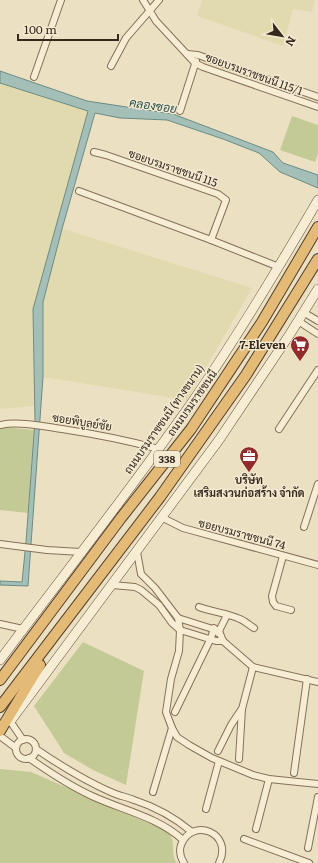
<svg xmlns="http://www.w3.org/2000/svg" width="318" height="863" font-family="Literata,Sarabun,serif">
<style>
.farmland{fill:#e2daaf}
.green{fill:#c4ca96}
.water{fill:#a4bfb7;stroke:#6b8c84}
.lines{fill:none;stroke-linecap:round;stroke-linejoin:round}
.minor-casing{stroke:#85715a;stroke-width:8}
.secondary-casing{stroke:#67523d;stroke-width:10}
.trunk-casing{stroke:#533f2e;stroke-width:12}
.minor{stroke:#f7edd4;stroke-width:6}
.secondary{stroke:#f7edd4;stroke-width:9}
.trunk{stroke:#e4ba77;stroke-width:10}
.labels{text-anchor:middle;stroke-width:3;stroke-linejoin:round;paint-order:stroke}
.shield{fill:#f4ead1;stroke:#6e6353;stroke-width:1}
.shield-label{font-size:10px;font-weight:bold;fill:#35291d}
.street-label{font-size:11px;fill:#35291d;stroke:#f4ead1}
.poi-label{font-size:11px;font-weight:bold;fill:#35291d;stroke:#f4ead1;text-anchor:end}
.water-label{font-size:12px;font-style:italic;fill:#2d5552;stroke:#f4ead1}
</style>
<rect width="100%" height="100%" fill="#ece0c2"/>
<g class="farmland">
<path d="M202 0H315L312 12 293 9 283 46 197 16Z"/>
<path d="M0 83 88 111 33 309 34 406 0 409Z"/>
<path d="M62 229 70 231 252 288 187 400 43 377V302Z"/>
</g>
<g class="green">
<path d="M292 116 318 125V153L315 162 280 150Z"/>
<path d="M5 427 34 430 28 513 0 510V428Z"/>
<path d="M83 642 144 671 126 785 93 770 64 753 34 706Z"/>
<path d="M0 769 31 772 162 829C164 831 168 833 170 835 176 843 170 855 177 863H0Z"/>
</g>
<path class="water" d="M0 71 87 101 173 114 273 152 283 163 318 175V188L280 172 259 153 223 139 167 120 120 118 95 113 62 229 43 302V377L28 586 0 585V581L22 582 26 542 35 421 33 309 88 111 0 83Z"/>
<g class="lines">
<g class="minor-casing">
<g id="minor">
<path d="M143 0 156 21 195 63 203 67 318 107"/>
<path d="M187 54 198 55 318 97"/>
<path d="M111 66 126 38 159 0"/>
<path d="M34 77 61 0"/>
<path d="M180 111 196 61"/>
<path d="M94 152 106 155 218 194 226 200 211 240 279 267"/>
<path d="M79 191 211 240"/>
<path d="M303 312 318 321"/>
<path d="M298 321 318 334"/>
<path d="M0 425C19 421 42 426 62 429 95 434 126 440 159 449"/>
<path d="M279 429 318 370"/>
<path d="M163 518 183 528 318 565"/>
<path d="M304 527 318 484"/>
<path d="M0 544 47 550 81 552"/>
<path d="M137 552 141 574 155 588 178 618 180 630 179 651 171 679 166 712 172 728 177 737 189 745 212 758 253 775 269 779 318 784"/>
<path d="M283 556 272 596 273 602 276 606 291 610"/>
<path d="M112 585 135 587 141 590 159 605 172 623 180 630 216 641H223"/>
<path d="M199 607C212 612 228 613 240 619 245 621 249 625 254 628"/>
<path d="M178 618 219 631 223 641 253 667 318 682"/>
<path d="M0 624 23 629"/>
<path d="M218 633 227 615"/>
<path d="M175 712 211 638 214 628"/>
<path d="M10 721 23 740"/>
<path d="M0 736 16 748"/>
<circle cx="26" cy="749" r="10"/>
<path d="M36 749C61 766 85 781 113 793 120 796 127 797 134 800 156 807 174 817 192 832"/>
<path d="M218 751 231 725 241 710"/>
<path d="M29 758C49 772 70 786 92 796 122 810 158 817 183 840"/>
<path d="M239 759 242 709 253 667"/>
<path d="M294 773 307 679"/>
<path d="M153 792 172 728"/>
<path d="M206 809 219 761"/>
<path d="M256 829 269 779"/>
<path d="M244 839 309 863"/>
<path d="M308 848 318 797"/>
<path d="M184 863C180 857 179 851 181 845 192 816 234 833 219 863"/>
</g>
</g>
<g class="secondary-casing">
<g id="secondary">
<path d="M0 660C65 573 133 487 195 398 239 334 279 267 318 200"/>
<path d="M12 719 219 440 290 334 318 289"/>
</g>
</g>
<g class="trunk-casing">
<g id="trunk">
<path d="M0 680 121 518 191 429 262 322 318 227"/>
<path d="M0 707 160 497 246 375 318 259"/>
<path d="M0 731 40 665"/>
</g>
</g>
<use href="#minor" class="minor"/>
<use href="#secondary" class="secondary"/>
<use href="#trunk" class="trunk"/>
</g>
<defs>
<g id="supermarket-pin" transform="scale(1)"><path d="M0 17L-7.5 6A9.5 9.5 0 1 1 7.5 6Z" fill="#922c2c" stroke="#f4ead1"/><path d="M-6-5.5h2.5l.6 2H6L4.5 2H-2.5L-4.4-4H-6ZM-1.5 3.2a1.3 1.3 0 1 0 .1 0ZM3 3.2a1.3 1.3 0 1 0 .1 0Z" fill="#fff"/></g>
<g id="office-pin" transform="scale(1)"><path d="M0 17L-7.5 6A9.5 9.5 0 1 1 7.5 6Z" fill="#922c2c" stroke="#f4ead1"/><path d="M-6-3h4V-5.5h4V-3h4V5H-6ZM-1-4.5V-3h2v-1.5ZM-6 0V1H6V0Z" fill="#fff"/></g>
</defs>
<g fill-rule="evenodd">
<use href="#supermarket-pin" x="300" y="345"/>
<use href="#office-pin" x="249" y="456"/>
</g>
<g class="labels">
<rect class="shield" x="154" y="451" width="26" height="16" rx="3"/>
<g class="shield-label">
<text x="167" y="463">338</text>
</g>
<g class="street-label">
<text transform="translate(254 74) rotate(20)" y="4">ซอยบรมราชชนนี 115/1</text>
<text transform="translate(173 168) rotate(19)" y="4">ซอยบรมราชชนนี 115</text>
<text transform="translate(192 403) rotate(-55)" y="4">ถนนบรมราชชนนี</text>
<text transform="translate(164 419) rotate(-55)" y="4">ถนนบรมราชชนนี (ทางขนาน)</text>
<text transform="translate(82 422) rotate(9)" y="4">ซอยพิบูลย์ชัย</text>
<text transform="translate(242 534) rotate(15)" y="4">ซอยบรมราชชนนี 74</text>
</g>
<g class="poi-label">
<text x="286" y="349">7-Eleven</text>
<text x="249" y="484" text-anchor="middle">บริษัท<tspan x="249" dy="13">เสริมสงวนก่อสร้าง จำกัด</tspan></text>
</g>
<g class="water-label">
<text transform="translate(153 106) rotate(8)" y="4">คลองซอย</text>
</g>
</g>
<g transform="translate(282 36) rotate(121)" stroke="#f4ead1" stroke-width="3" paint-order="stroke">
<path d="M0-3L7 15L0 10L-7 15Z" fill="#35291d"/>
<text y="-6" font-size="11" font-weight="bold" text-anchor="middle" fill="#35291d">N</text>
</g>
<path d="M18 34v6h100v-6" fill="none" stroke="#35291d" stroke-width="2"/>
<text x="24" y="34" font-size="12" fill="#35291d" stroke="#f4ead1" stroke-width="3" paint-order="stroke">100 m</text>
</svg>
